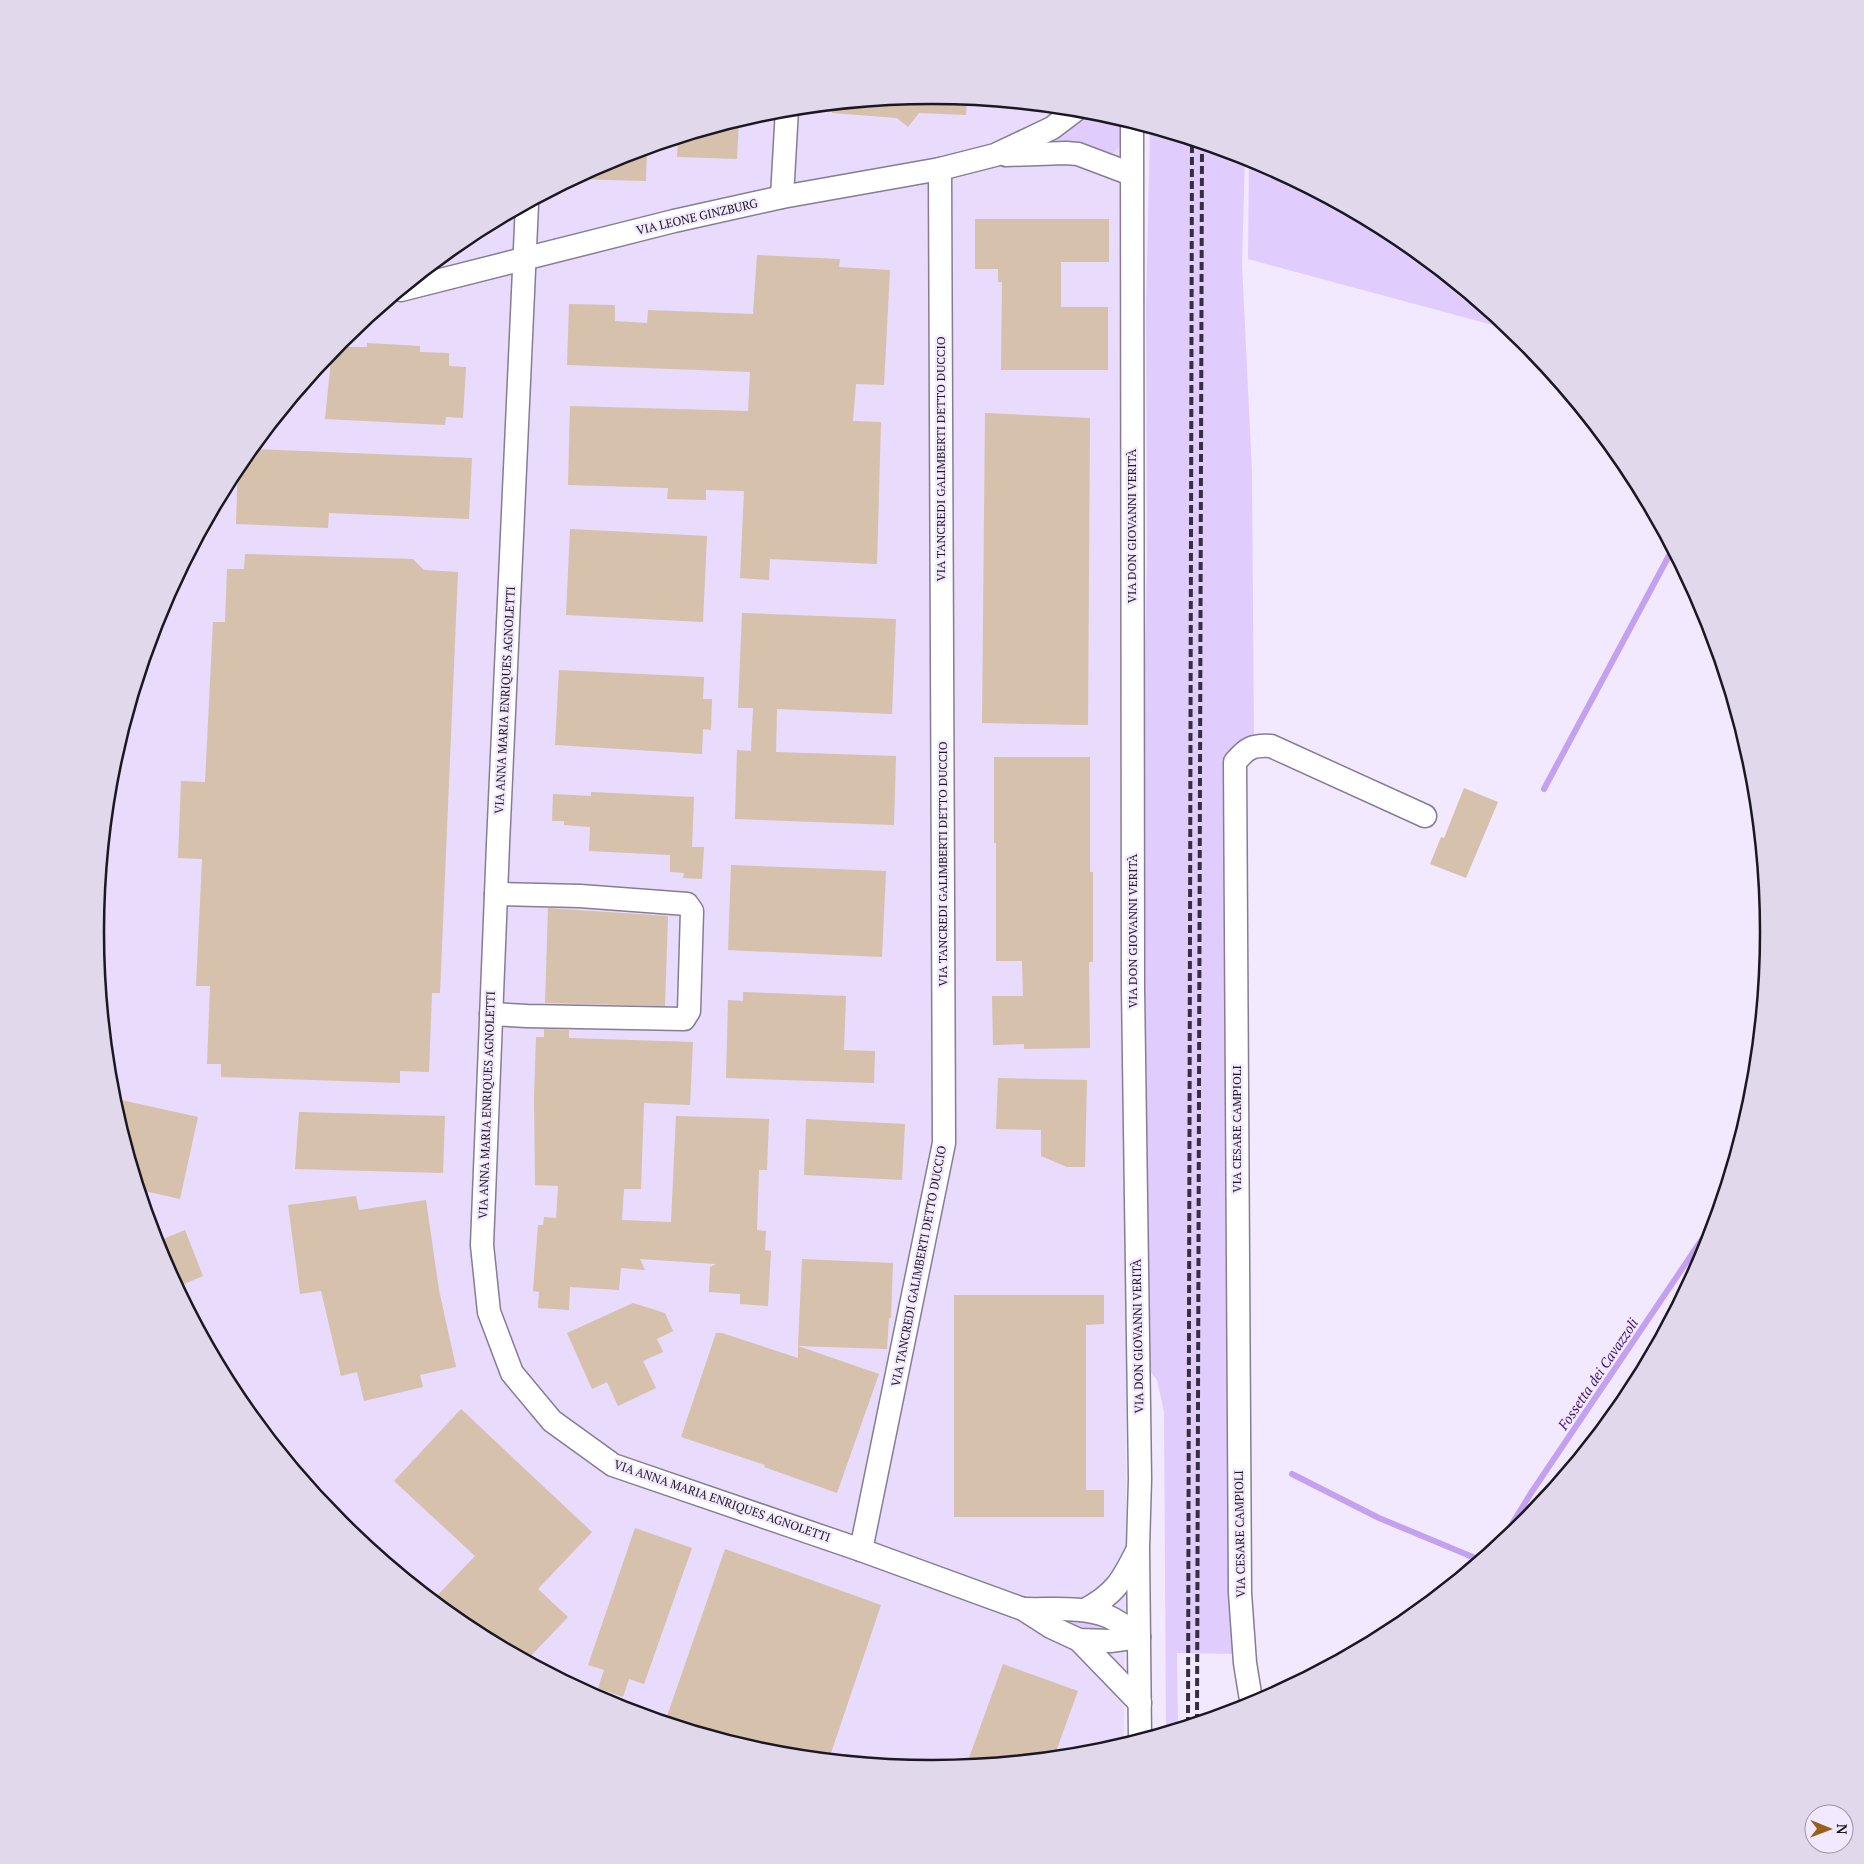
<svg xmlns="http://www.w3.org/2000/svg" width="1864" height="1864" font-family="'PT Serif',serif">
<style>
.built{fill:#e8dbfb}
.green{fill:#e1ccfe}
.lines{fill:none;stroke-linecap:round;stroke-linejoin:round}
.stream{stroke:#c3a1ee;stroke-width:6}
.building{fill:#d5c1ac}
.minor-casing{stroke:#867d94;stroke-width:25}
.minor{stroke:#fff;stroke-width:22}
.rail{stroke:#35303b;stroke-width:4;stroke-dasharray:8 4;stroke-linecap:butt}
.labels{text-anchor:middle;stroke-width:4.5;stroke-linejoin:round;paint-order:stroke}
.street-label{font-size:12px;fill:#1c1821;stroke:#f2e9fe}
.water-label{font-size:14px;font-style:italic;fill:#44136c;stroke:#f2e9fe}
.rim{fill:none;stroke:#1c1821;stroke-width:2.5}
</style>
<rect width="100%" height="100%" fill="#f2e9fe"/>
<path class="built" d="M932 95 1096 111 1124 120 1126 1523 1124 1744 1095 1753 932 1769 768 1753 611 1705 467 1628 340 1524 236 1397 159 1252 111 1095 95 932 111 768 159 611 236 467 340 340 467 236 612 159 769 111Z"/>
<g class="green">
<path d="M1098 112 1122 119V144L1113 153 1108 155 1052 143 1083 119Z"/>
<path d="M1150 128 1245 156 1242 264 1252 472 1254 738 1243 745 1238 1654 1177 1653 1178 1728 1166 1731 1164 1412 1157 1380 1149 1370 1142 790 1147 558 1146 309Z"/>
<path d="M1249 158 1397 236 1511 330 1248 259Z"/>
<path d="M1696 1270 1665 1327 1660 1323Z"/>
<path d="M1594 1428 1599 1433 1565 1473Z"/>
<path d="M1060 1621 1098 1623 1105 1627C1093 1639 1073 1627 1060 1621Z"/>
</g>
<g class="lines">
<g class="stream">
<path d="M1544 789 1672 550"/>
<path d="M1292 1474 1379 1518 1480 1560"/>
<path d="M1501 1542 1531 1493 1715 1220"/>
</g>
</g>
<g class="building">
<path d="M932 95 967 98 966 115 919 113 908 127 897 118 832 113V105Z"/>
<path d="M739 120 737 159 677 157 678 139Z"/>
<path d="M647 148 646 181 574 179 612 159Z"/>
<path d="M975 219H1109V262H1061V307H1108V370H1001L1002 282H998V269H975Z"/>
<path d="M757 255 840 259 839 267 890 270 884 385 856 384 853 421 881 422 877 564 770 559 769 580 740 578 744 491 706 490V500L667 499 668 488 568 485 570 406 748 411 750 372 567 365 569 304 615 305V321L647 323 648 310 753 314Z"/>
<path d="M367 343 420 346V352L449 353V366L466 367 463 418 446 417 445 425 325 419 332 350 335 347H367Z"/>
<path d="M985 413 1090 418 1088 725 982 723Z"/>
<path d="M251 449 472 458 469 519 329 513 328 528 236 524 238 464Z"/>
<path d="M570 529 707 536 703 622 566 615Z"/>
<path d="M245 554 413 559 424 570 458 572 440 993H432L429 1072 400 1071V1083L221 1077V1064H207L210 986H196L202 859 178 858 181 781 205 782 213 622H225L227 569H244Z"/>
<path d="M742 613 896 619 892 714 777 709 776 752 896 756 894 825 735 819 737 750 751 751 753 708H738Z"/>
<path d="M559 670 704 677 703 699H712L711 730 703 729 702 754 555 745Z"/>
<path d="M994 757H1090V872H1093V962H1089L1090 1048 1024 1049V1044L993 1045 992 996H1023L1022 961H996V843H994Z"/>
<path d="M1464 788 1498 802 1466 878 1430 864 1441 837 1444 838Z"/>
<path d="M591 792 694 797 692 847H704L702 879 683 878 684 873 670 872V855L589 851 590 827 564 825V821H552L553 794 591 796Z"/>
<path d="M731 865 886 871 882 957 728 950Z"/>
<path d="M548 908 668 916 665 1006 545 1003Z"/>
<path d="M743 992 846 996 844 1050 875 1051 874 1083 726 1078 728 1000 743 1001Z"/>
<path d="M544 1029 569 1030V1038L693 1042 690 1105 644 1103 641 1189H624L622 1220 671 1222 676 1116 769 1119 767 1170H759L757 1230 766 1231 765 1250 771 1251 768 1306 740 1304V1294L709 1292 710 1267 716 1264 640 1259 645 1270 621 1268 619 1290 570 1287 569 1310 538 1308 539 1292 533 1291 538 1225H543L544 1217 556 1218 558 1186 535 1185 534 1098 536 1037H544Z"/>
<path d="M998 1078 1087 1080 1085 1167H1067L1041 1156V1130L996 1129Z"/>
<path d="M112 1098 198 1117 180 1199 140 1190Z"/>
<path d="M299 1112 445 1116 443 1173 295 1169Z"/>
<path d="M806 1119 905 1124 902 1180 804 1175Z"/>
<path d="M356 1196 359 1210 426 1200 439 1290 456 1367 420 1375 423 1387 364 1401 357 1372 341 1376 321 1291 300 1294 288 1205Z"/>
<path d="M185 1230 203 1276 177 1287 159 1252 156 1242Z"/>
<path d="M802 1259 893 1263 891 1318H889L887 1349 798 1346Z"/>
<path d="M954 1295H1104V1324L1086 1325V1490H1104V1517H954Z"/>
<path d="M633 1303 665 1313 673 1331 657 1339 663 1352 643 1361 656 1388 618 1406 607 1382 592 1389 567 1333Z"/>
<path d="M716 1333H722L798 1358V1346L879 1374 837 1493 764 1467 765 1465 681 1437Z"/>
<path d="M461 1409 592 1532 538 1589 568 1617 527 1660 467 1628 433 1600 475 1556 394 1481Z"/>
<path d="M635 1528 692 1548 644 1684 629 1679 623 1697 598 1688 604 1670 588 1665Z"/>
<path d="M725 1549 881 1605 829 1759 768 1753 665 1722Z"/>
<path d="M1003 1664 1078 1691 1054 1757 966 1766Z"/>
</g>
<g class="lines">
<g class="minor-casing">
<g id="minor">
<path d="M1132 122 1133 988 1140 1479 1138 1548 1140 1739"/>
<path d="M1006 155 1066 153 1078 154 1131 174"/>
<path d="M782 197 787 109"/>
<path d="M527 204 498 844 482 1245 489 1312 512 1373 552 1421 613 1465 861 1550 1023 1609 1051 1627 1079 1640 1110 1641 1139 1637"/>
<path d="M401 290 674 221 782 197 940 169 995 155 1052 128 1077 109"/>
<path d="M491 1014 527 1016 684 1019 689 1011 692 911 687 904 580 896 496 894"/>
<path d="M861 1550 944 1143 940 169"/>
<path d="M1024 1609C1051 1610 1082 1606 1107 1616 1119 1621 1129 1629 1139 1637"/>
<path d="M1085 1610C1115 1594 1122 1581 1137 1551"/>
<path d="M1079 1640 1140 1703"/>
<path d="M1252 1706 1245 1663 1240 1593 1235 762C1247 748 1252 745 1271 746L1425 816"/>
</g>
</g>
<use href="#minor" class="minor"/>
<g class="rail">
<path d="M1197 1722 1202 143"/>
<path d="M1188 1725 1192 141"/>
</g>
</g>
<g class="labels">
<g class="street-label">
<text transform="translate(697 217) rotate(-13)" y="4">VIA LEONE GINZBURG</text>
<text transform="translate(941 459) rotate(-90)" y="4">VIA TANCREDI GALIMBERTI DETTO DUCCIO</text>
<text transform="translate(1132 526) rotate(-90)" y="4">VIA DON GIOVANNI VERITÀ</text>
<text transform="translate(505 700) rotate(-87)" y="4">VIA ANNA MARIA ENRIQUES AGNOLETTI</text>
<text transform="translate(943 864) rotate(-90)" y="4">VIA TANCREDI GALIMBERTI DETTO DUCCIO</text>
<text transform="translate(1133 931) rotate(-90)" y="4">VIA DON GIOVANNI VERITÀ</text>
<text transform="translate(487 1105) rotate(-88)" y="4">VIA ANNA MARIA ENRIQUES AGNOLETTI</text>
<text transform="translate(1237 1129) rotate(-90)" y="4">VIA CESARE CAMPIOLI</text>
<text transform="translate(919 1266) rotate(-79)" y="4">VIA TANCREDI GALIMBERTI DETTO DUCCIO</text>
<text transform="translate(1138 1336) rotate(-91)" y="4">VIA DON GIOVANNI VERITÀ</text>
<text transform="translate(722 1501) rotate(19)" y="4">VIA ANNA MARIA ENRIQUES AGNOLETTI</text>
<text transform="translate(1240 1534) rotate(-91)" y="4">VIA CESARE CAMPIOLI</text>
</g>
<g class="water-label">
<text transform="translate(1598 1374) rotate(-56)" y="5">Fossetta dei Cavazzoli</text>
</g>
</g>
<path d="M0 0H1864V1864H0ZM104 932a828 828 0 1 1 1656 0a828 828 0 1 1-1656 0Z" fill="#e1d8ec" fill-rule="evenodd"/>
<path class="rim" d="M104 932a828 828 0 1 1 1656 0a828 828 0 1 1-1656 0Z"/>
<g transform="translate(1829 1829) rotate(91)"><circle r="24" fill="#f2e9fe" stroke="#9c95a6"/>
<path d="M0-4L9 19L0 12L-9 19Z" fill="#976119"/>
<text y="-8" font-size="14" font-weight="bold" text-anchor="middle" fill="#1c1821">N</text>
</g>
</svg>
